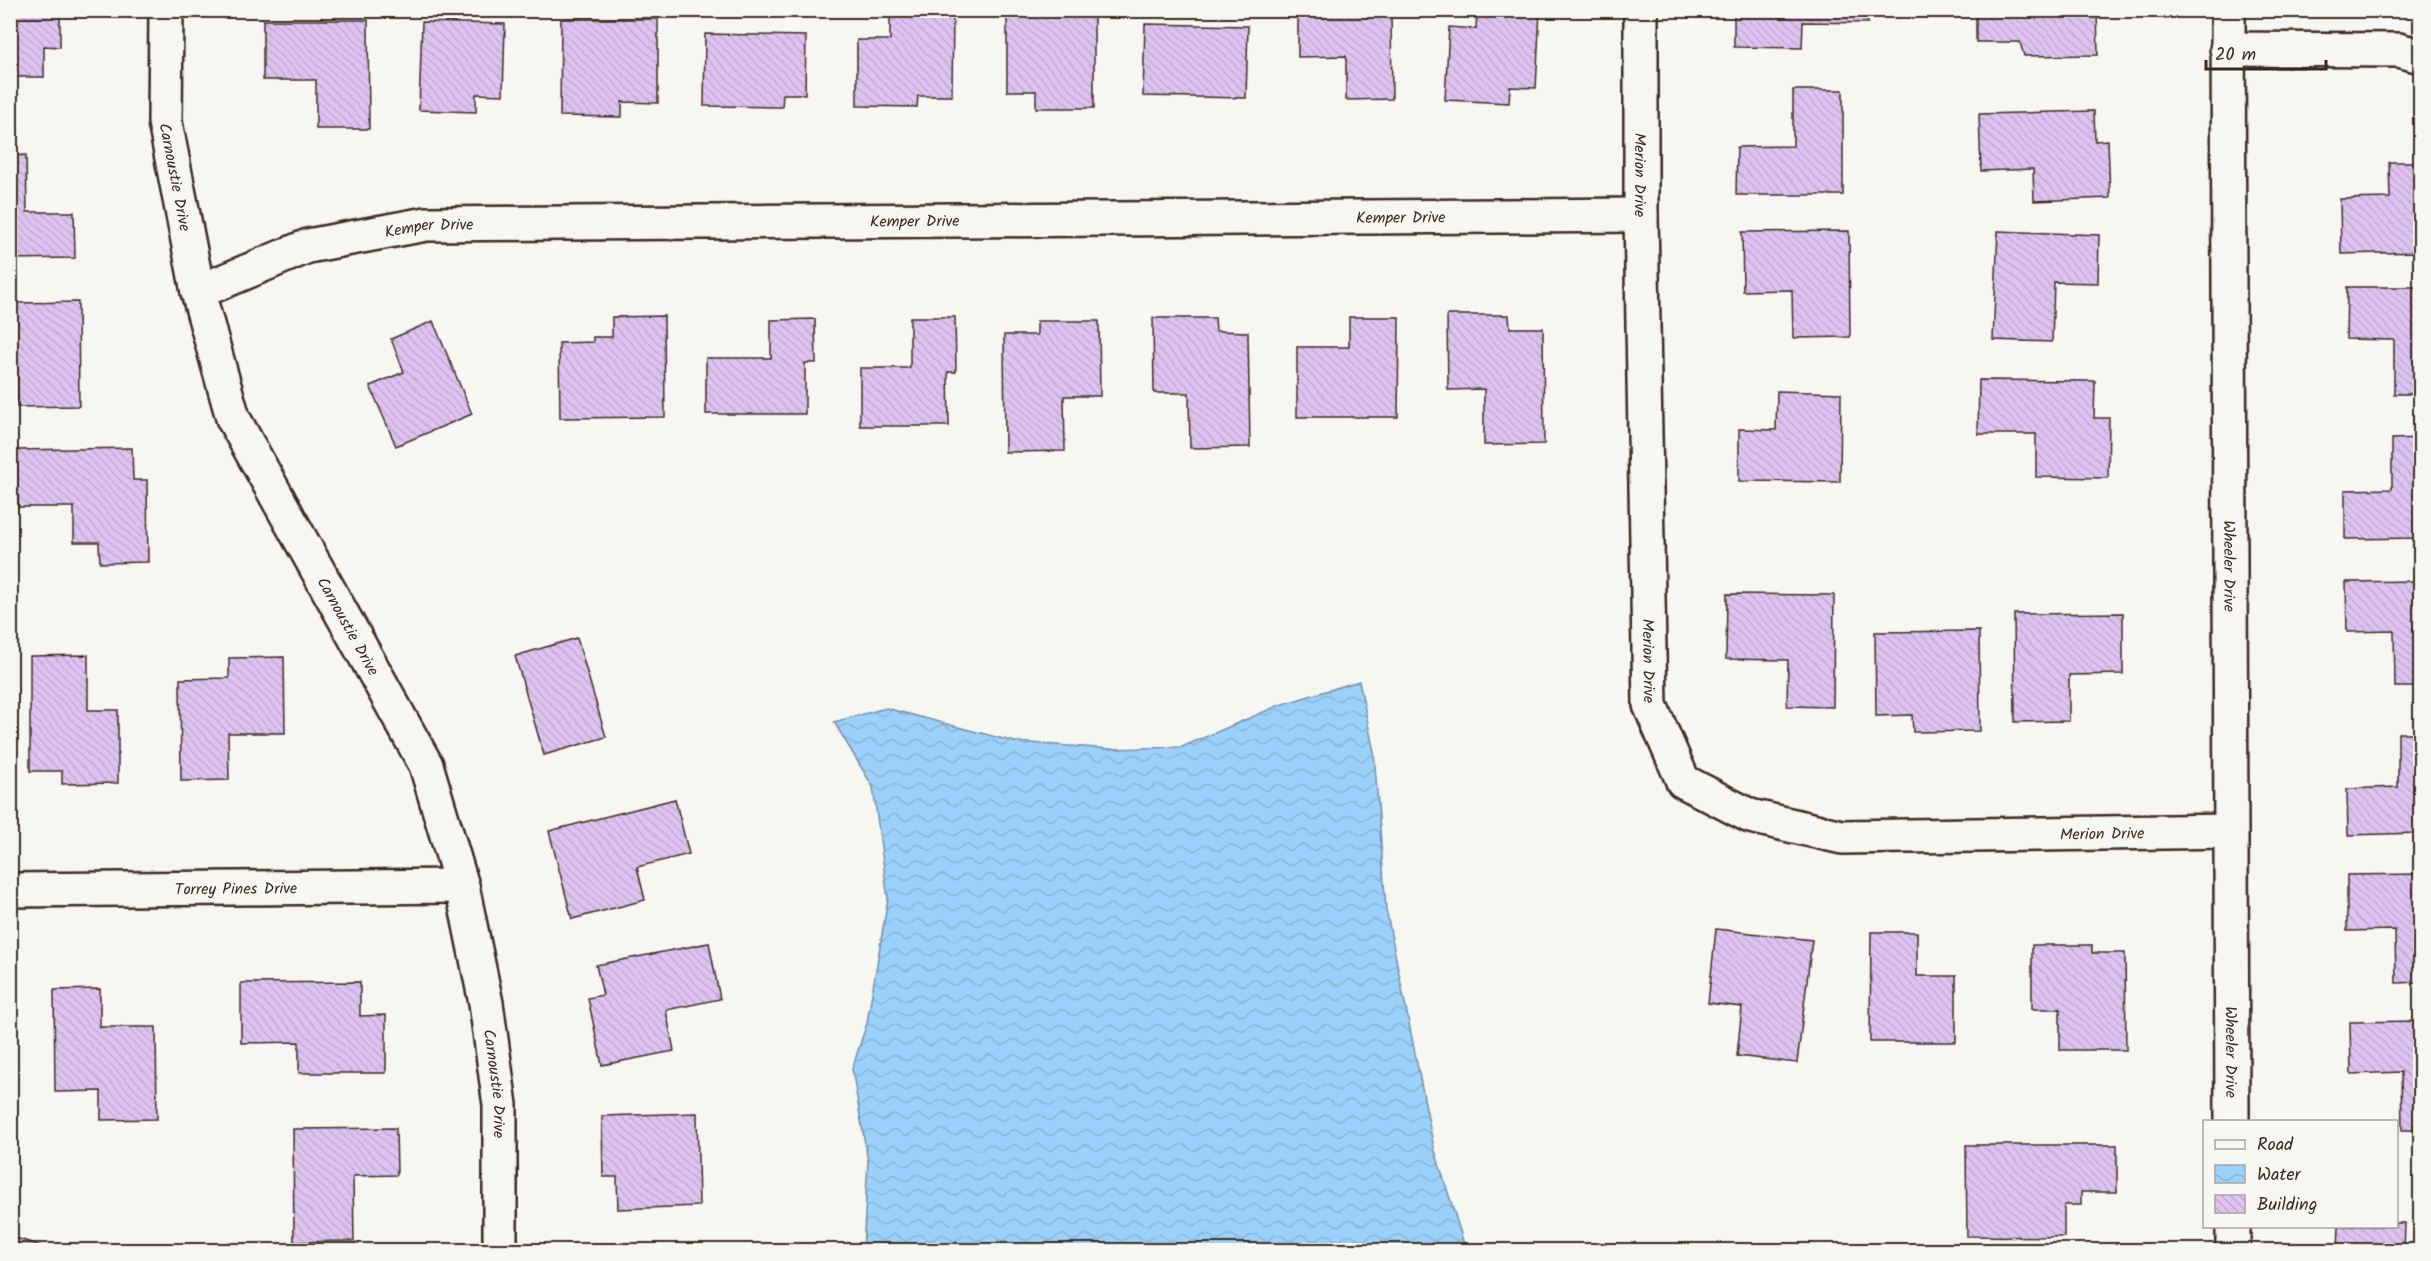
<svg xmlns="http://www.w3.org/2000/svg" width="2431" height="1261" font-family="Kalam,sans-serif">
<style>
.water{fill:url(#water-waves);stroke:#758ea3;stroke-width:1.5}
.building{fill:url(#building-back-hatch);stroke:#3b2a1e;stroke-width:1.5}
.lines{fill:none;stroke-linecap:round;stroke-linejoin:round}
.street-casing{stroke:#3b2a1e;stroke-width:38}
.street{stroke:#f6f6f2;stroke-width:33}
.labels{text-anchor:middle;stroke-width:5;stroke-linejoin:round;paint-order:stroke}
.street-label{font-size:16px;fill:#3b2a1e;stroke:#f6f6f2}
</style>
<defs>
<pattern id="water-waves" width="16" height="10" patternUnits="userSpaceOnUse" patternTransform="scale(1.5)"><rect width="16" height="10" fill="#9cd1fb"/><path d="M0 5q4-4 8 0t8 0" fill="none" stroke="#87b4d7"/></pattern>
<pattern id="building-back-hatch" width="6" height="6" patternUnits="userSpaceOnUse" patternTransform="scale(1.5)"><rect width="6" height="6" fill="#dec3f2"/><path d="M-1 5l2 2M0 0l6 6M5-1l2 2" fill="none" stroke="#bfa8cf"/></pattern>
</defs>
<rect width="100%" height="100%" fill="#f6f6f2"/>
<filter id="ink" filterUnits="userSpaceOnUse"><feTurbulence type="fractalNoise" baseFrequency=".0167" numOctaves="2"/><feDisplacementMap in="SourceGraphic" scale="12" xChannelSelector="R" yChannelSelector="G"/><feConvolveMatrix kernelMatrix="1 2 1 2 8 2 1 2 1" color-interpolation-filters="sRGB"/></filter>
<g filter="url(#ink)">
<path class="water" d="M1359 681 1374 752 1386 909 1434 1148 1466 1250H863L868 1161 852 1069 867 1023 888 899 873 787 834 722 886 708 1015 742 1111 749 1182 747 1280 705Z"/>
<g class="building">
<path d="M10 10H60V47L44 46V77H10Z"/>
<path d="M890 10H953L952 96H918L917 107 857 106V40H890Z"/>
<path d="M1298 10H1391L1392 99 1346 100V56L1298 57Z"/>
<path d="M1477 10H1540L1536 88 1510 87 1509 103 1445 100 1449 27 1476 29Z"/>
<path d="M1734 10H1868V23L1803 22 1802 48 1734 47Z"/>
<path d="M1976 10H2097L2098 55 2024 56 2020 42H1976Z"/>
<path d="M1094 15V108H1036V91H1007V16Z"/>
<path d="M561 19H658V103L622 102V117L560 116Z"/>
<path d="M263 20H368L369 129H316V80H263Z"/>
<path d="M422 22 505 24 503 95 476 94V112L419 110Z"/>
<path d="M1145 24 1248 26 1246 98 1143 96Z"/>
<path d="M705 34 806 36 805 94H783L782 107 704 106Z"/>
<path d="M1793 90H1843V195H1736L1737 147 1793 146Z"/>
<path d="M2094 111 2095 141 2108 140 2110 198 2034 201 2033 169 1981 171 1979 114Z"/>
<path d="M26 155 27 212H74L75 258 10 259V156Z"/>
<path d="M2389 162H2420V252L2341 254 2340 199 2390 198Z"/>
<path d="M1849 231 1850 337 1793 338 1792 290 1743 291 1742 232Z"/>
<path d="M1998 231 2099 235 2098 283 2054 282 2052 342 1993 340Z"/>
<path d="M2347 287H2420V394H2394V340L2346 339Z"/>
<path d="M78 302 79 406 17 407 16 303Z"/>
<path d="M1447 315H1509L1510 328H1543L1544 444 1484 445V389L1448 390Z"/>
<path d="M664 316 665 417 560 418 559 343 593 342V337H612V317Z"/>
<path d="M910 317H955L956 372H948L949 426H860V368H910Z"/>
<path d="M1349 317H1399L1398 417H1297V347H1349Z"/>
<path d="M1153 318H1215L1216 331 1248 332 1250 447 1190 448 1189 393H1154Z"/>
<path d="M815 319 816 363H805V414H706V358H771V320Z"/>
<path d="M433 321 472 414 396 446 370 386 404 372 391 339Z"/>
<path d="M1037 321H1099L1100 396H1064L1065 451 1005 452 1004 335H1037Z"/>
<path d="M1979 380 2095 381 2094 418H2109L2108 478 2036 477V434H1978Z"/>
<path d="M1777 391 1841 393 1840 482 1739 481V429L1776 430Z"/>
<path d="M2420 438V538L2345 539V490L2392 489V439Z"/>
<path d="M132 448 133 480H147L148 562 100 563 99 542H74V507H18L17 450Z"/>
<path d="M2420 581V687H2395L2394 631 2347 632 2346 582Z"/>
<path d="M1727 594 1834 595 1833 707 1787 706 1788 660 1726 659Z"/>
<path d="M2123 613V674L2069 675V721L2015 722 2014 614Z"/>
<path d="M1979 631 1980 731 1913 732 1912 715 1876 716 1875 632Z"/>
<path d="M577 638 606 737 544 755 515 656Z"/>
<path d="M88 655V710H118V783L62 784V771H30V656Z"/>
<path d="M284 657 285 733H228L229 780 181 781 180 679 229 678V658Z"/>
<path d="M2398 733H2420V833L2348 835 2347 789 2398 787Z"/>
<path d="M675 799 689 854 637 867 645 900 572 919 549 831Z"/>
<path d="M2420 874V982L2396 983 2395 930 2347 931V875Z"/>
<path d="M1716 929 1812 940 1797 1063 1737 1056 1742 1007 1708 1003Z"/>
<path d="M1871 932H1917V976H1956V1042H1870Z"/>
<path d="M709 943 720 999 666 1010 674 1051 602 1065 588 998 603 995 596 965Z"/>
<path d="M2032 945H2092V953H2125L2126 1050H2060V1009H2032Z"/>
<path d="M360 982V1016L386 1015V1073H299V1042L241 1043V983Z"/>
<path d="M100 989V1027H156L157 1119 101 1120V1091L55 1092 54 990Z"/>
<path d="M2420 1021V1130H2402L2401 1072 2351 1074 2350 1022Z"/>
<path d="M697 1113 699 1206 618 1209 617 1177H603L602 1116Z"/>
<path d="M396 1128 397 1175 353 1176 354 1241 294 1242 293 1129Z"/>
<path d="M1966 1145H2117V1192H2081V1205H2064V1237L1967 1236Z"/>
<path d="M2396 1223H2405L2404 1250H2338L2339 1226H2396Z"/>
<path d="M10 1236 53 1250H10Z"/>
</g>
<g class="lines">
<g class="street-casing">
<g id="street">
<path id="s1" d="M166 10 165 122 198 292 233 418 426 765 462 886 486 1003 500 1105V1250"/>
<path id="s2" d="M1641 10V215L1650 705 1683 781 1750 816 1842 837 2230 831"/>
<path id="s3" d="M2228 10 2232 1122"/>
<path d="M2227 49 2399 50 2420 56"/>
<path id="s4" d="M198 292 308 246 426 224 1641 215"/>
<path id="s5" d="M10 890 462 886"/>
<path d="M2233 1226V1250"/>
</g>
</g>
<use href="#street" class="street"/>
</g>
</g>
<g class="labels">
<g class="street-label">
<text dy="6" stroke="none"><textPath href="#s2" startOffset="165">Merion Drive</textPath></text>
<text dy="6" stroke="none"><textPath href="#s1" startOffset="168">Carnoustie Drive</textPath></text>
<text dy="6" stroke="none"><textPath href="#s4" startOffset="1214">Kemper Drive</textPath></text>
<text dy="6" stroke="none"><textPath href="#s4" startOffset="728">Kemper Drive</textPath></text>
<text dy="6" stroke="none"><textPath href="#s4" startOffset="242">Kemper Drive</textPath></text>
<text dy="6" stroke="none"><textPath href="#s3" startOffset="556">Wheeler Drive</textPath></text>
<text dy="6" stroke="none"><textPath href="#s1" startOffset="654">Carnoustie Drive</textPath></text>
<text dy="6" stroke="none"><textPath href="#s2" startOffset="651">Merion Drive</textPath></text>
<text dy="6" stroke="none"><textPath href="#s2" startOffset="1208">Merion Drive</textPath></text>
<text dy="6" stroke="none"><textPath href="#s5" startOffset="226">Torrey Pines Drive</textPath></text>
<text dy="6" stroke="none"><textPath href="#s3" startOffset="1042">Wheeler Drive</textPath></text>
<text dy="6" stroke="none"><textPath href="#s1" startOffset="1140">Carnoustie Drive</textPath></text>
</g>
</g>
<rect width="2431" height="1261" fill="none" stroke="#f6f6f2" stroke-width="36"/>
<rect x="18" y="18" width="2395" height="1225" fill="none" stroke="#3b2a1e" stroke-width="2" filter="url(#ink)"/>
<rect x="2203" y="1120" width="195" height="108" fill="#f6f6f2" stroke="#aba49d" stroke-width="1.5"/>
<rect x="2215" y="1140" width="30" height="9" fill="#f6f6f2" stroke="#aba49d" stroke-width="1.5"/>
<text x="2257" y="1150" font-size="18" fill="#3b2a1e">Road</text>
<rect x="2215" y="1165" width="30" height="18" fill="url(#water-waves)" stroke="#aba49d" stroke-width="1.5"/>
<text x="2257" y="1180" font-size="18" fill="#3b2a1e">Water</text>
<rect x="2215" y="1195" width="30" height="18" fill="url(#building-back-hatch)" stroke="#aba49d" stroke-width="1.5"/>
<text x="2257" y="1210" font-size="18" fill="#3b2a1e">Building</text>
<path d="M2206 60v9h120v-9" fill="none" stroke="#3b2a1e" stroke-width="3"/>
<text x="2215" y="60" font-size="18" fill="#3b2a1e" stroke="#f6f6f2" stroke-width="4.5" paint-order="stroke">20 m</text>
</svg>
